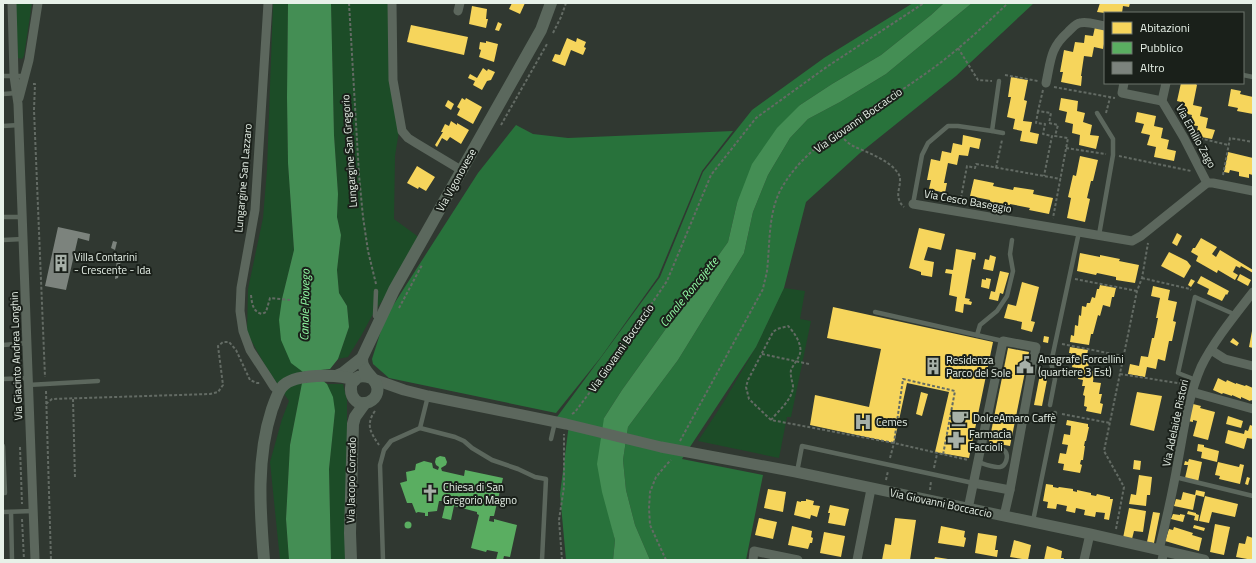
<svg xmlns="http://www.w3.org/2000/svg" width="1256" height="563" font-family="'Titillium Web',sans-serif">
<style>
.green{fill:#1c4c27}
.forest{fill:#28723b}
.water{fill:#448e54}
.homes{fill:#f6d55c}
.public{fill:#5aae61}
.building{fill:#7c837d}
.lines{fill:none;stroke-linecap:round;stroke-linejoin:round}
.path{stroke:#636b64;stroke-width:2;stroke-dasharray:3 2;stroke-linecap:butt}
.service{stroke:#5c675d;stroke-width:4.5}
.minor{stroke:#5c675d;stroke-width:9}
.tertiary{stroke:#5c675d;stroke-width:11}
.secondary{stroke:#5b685d;stroke-width:12}
.labels{text-anchor:middle;stroke-width:4;stroke-linejoin:round;paint-order:stroke}
.street-label{font-size:11px;fill:#e7f1e8;stroke:#1a201a}
.poi-label{font-size:11px;fill:#e7f1e8;stroke:#1a201a;text-anchor:start}
.water-label{font-size:12px;font-style:italic;fill:#92fca5;stroke:#1a201a}
</style>
<rect width="100%" height="100%" fill="#303831"/>
<g class="green">
<path d="M15 3H32L24 56 22 59 18 58V56Z"/>
<path d="M273 3H288L287 97 288 163 294 250 282 299 308 371 307 383H302L290 445 286 519 289 560H280L270 462 282 419 289 401 266 367 247 333 248 289 263 218 267 170Z"/>
<path d="M331 3H396V81L399 131 395 156 394 219 424 241 373 314 361 336 348 357 338 359 349 327 347 306 339 293 337 270 341 235 337 217 338 194 334 135Z"/>
<path d="M784 288 805 291 800 319 811 321 791 417H787L779 458 698 441 723 403 756 347Z"/>
<path d="M327 384H343L347 400V560H331L329 469 335 411Z"/>
</g>
<g class="forest">
<path d="M913 3H944L931 15 881 55 832 84 800 105 737 203 728 242 622 390 604 418 610 518 615 540 613 560H566L560 494 569 424 554 421 602 356 660 277 703 172 752 110 824 58Z"/>
<path d="M972 3H1034L956 76 860 153 806 202 784 288 756 347 682 459 763 475 746 560H650L635 525 626 490 623 460 628 427 678 360 744 253 753 212 768 175 790 138 808 119 840 102 886 74Z"/>
<path d="M516 125 533 134 568 138 733 131 702 171 658 277 601 357 556 413 389 378 373 364 372 359 385 318 478 173Z"/>
</g>
<g class="water">
<path d="M288 3H331L334 135 338 194 337 217 341 235 337 270 339 293 347 306 349 327 338 359 330 369 321 370 322 380 327 384 333 397 335 411 329 469 331 560H289L286 519 290 445 302 383H307L308 371 303 372 291 363 281 340 279 320 282 299 294 250 288 163 287 97Z"/>
<path d="M944 3H972L886 74 840 102 808 119 790 138 768 175 753 212 744 253 678 360 628 427 623 460 626 490 635 525 650 560H613L615 540 602 492 597 464 604 418 622 390 728 242 737 203 752 164 777 128 800 105 832 84 881 55 931 15Z"/>
</g>
<g class="homes">
<path d="M512 3H525L520 14 509 9Z"/>
<path d="M1100 3H1130L1129 7 1123 6 1122 13H1105L1097 12Z"/>
<path d="M472 6 487 9 486 19H488L486 28 469 24Z"/>
<path d="M498 22 502 24 499 31 495 30Z"/>
<path d="M411 25 468 37 464 55 407 42Z"/>
<path d="M1095 27 1105 28V39L1103 49 1094 47 1092 57 1084 56 1081 76H1082L1081 86 1061 82 1063 72H1060L1064 50 1073 52 1075 42 1084 43 1085 35 1093 36Z"/>
<path d="M567 38 576 42 577 38 586 42 584 47 586 48 583 55 571 50 565 66 552 61 555 54 560 55Z"/>
<path d="M486 41 498 44 494 62 479 57 481 50 479 49 480 42 486 43Z"/>
<path d="M483 68 487 71 488 69 495 72 491 80 487 81 482 90 473 85 475 81 468 78 470 74 477 78Z"/>
<path d="M1011 77 1028 80 1024 100 1027 101 1023 121 1032 122 1030 132 1039 134 1037 144 1020 141 1022 131 1013 129 1015 119 1007 117 1011 97H1008Z"/>
<path d="M1181 83H1195L1197 85 1193 105 1202 107 1200 116 1208 118 1206 128 1215 130 1212 139 1196 136 1198 126 1189 125 1192 115 1183 113 1185 103 1177 101Z"/>
<path d="M1231 89 1241 91 1240 94 1253 97V114L1237 111 1238 108 1228 106Z"/>
<path d="M462 98 465 100 466 98 482 107 473 124 457 115 460 109 457 107Z"/>
<path d="M1061 98 1078 101 1077 111 1085 113 1083 122 1092 125 1090 135 1099 136 1096 149 1079 145 1080 135 1072 133 1073 124 1065 122 1067 112 1059 110Z"/>
<path d="M448 100 454 104 451 110 445 106Z"/>
<path d="M1137 112 1156 116 1154 126 1163 128 1161 138 1169 140 1167 149 1176 151 1174 161 1154 157 1156 147 1147 145 1150 135 1141 133 1144 124 1135 122Z"/>
<path d="M451 121 457 125V123L469 130 461 144 450 137 447 141 442 138 437 147 435 145 443 132H441L445 124 449 126Z"/>
<path d="M963 135 981 139 979 149 970 147 968 156 959 155 957 165 948 163 944 183H947L945 193 929 189 931 180H927L931 159 940 161 942 151 951 153 953 143 962 145Z"/>
<path d="M1228 152 1253 158V175L1249 174V178L1239 176V172L1230 170 1229 173 1224 172Z"/>
<path d="M1080 156 1098 160 1093 181H1091L1087 198 1090 199 1085 222 1067 218 1071 198 1068 197 1073 175 1076 176Z"/>
<path d="M417 166 435 177 426 191 419 187 418 189 407 183Z"/>
<path d="M974 179 994 183 993 186 1013 190 1014 187 1034 190 1033 194 1053 198 1049 214 1029 210 1030 208 1010 204V206L990 202V200L970 196Z"/>
<path d="M919 228 945 234 941 250 928 247 924 260 934 262 932 277 921 275V272L909 268Z"/>
<path d="M1177 233 1182 236 1177 246 1172 243Z"/>
<path d="M1201 238 1217 247 1212 254 1216 257 1220 250 1253 270V273L1241 266 1240 268 1236 266 1233 272 1238 275 1235 280 1218 270 1217 273 1196 261 1198 256 1191 252 1193 248H1195Z"/>
<path d="M956 249 976 253 975 260 972 259 965 298 970 299 969 301 972 302 971 305 964 304 963 313 955 311 957 297 949 295 952 274 945 273 946 269 953 270Z"/>
<path d="M1169 252 1187 261 1191 266 1184 278 1161 266Z"/>
<path d="M1080 253 1100 257V255L1120 259 1119 261 1139 265 1135 283 1116 280V277L1097 273 1096 275 1077 271Z"/>
<path d="M990 255 996 257 993 271 983 269 985 259 989 260Z"/>
<path d="M1000 271 1009 273 1003 294 1000 293 998 301 989 299 991 291 995 292Z"/>
<path d="M1240 274 1251 280 1248 286 1237 280Z"/>
<path d="M1201 276 1229 291 1227 295 1226 294 1222 301 1207 294 1209 289 1197 283Z"/>
<path d="M986 278 991 279 989 289 981 287 982 279 986 280Z"/>
<path d="M1191 279 1195 281 1191 287 1188 285Z"/>
<path d="M1022 282 1039 287 1031 321 1035 322 1032 332 1021 329 1022 322 1004 318 1008 304 1016 306Z"/>
<path d="M1100 285 1116 288 1114 297H1112L1110 307 1103 305 1100 316 1098 315 1093 334H1091L1089 345 1070 342 1071 335 1074 336 1075 325 1078 326 1079 315 1081 316 1082 306 1086 307 1087 303H1090L1092 297 1095 298 1097 289H1099Z"/>
<path d="M1153 286 1170 290 1168 300 1177 302 1173 321 1176 322 1172 341H1169L1165 361 1158 359 1156 369 1147 367 1145 377 1128 374 1130 364 1139 366 1141 356 1148 357 1152 338H1154L1158 318H1156L1160 298 1151 296Z"/>
<path d="M833 307 993 342 969 458 935 452 949 392 907 383 894 443 810 425 815 395 869 407 881 349 827 338Z"/>
<path d="M1252 331H1253V348L1249 347Z"/>
<path d="M1044 336 1049 337 1048 343 1043 342Z"/>
<path d="M1233 338 1239 343 1237 346 1230 342Z"/>
<path d="M1070 347 1088 350 1086 360 1089 361 1088 370 1094 372 1093 382 1101 383 1099 394H1102L1100 403 1103 404 1101 414 1086 411 1087 407 1084 406 1085 396 1083 395 1085 386H1082L1083 380 1078 379 1079 375 1076 374 1077 368 1072 367 1073 362H1070L1071 353H1069Z"/>
<path d="M1008 348 1029 352 1010 446 989 442Z"/>
<path d="M1041 369 1049 370 1042 406 1034 405Z"/>
<path d="M1218 378 1226 382 1227 380 1236 384V383L1245 386 1246 385 1253 388V401L1251 400 1250 401 1241 397V399L1232 395V396L1223 393 1222 394 1213 390Z"/>
<path d="M921 392 928 394 922 416 916 414Z"/>
<path d="M1137 392 1162 396 1154 431 1130 425Z"/>
<path d="M1193 404 1201 406 1200 408 1215 412 1208 440 1193 436 1197 421 1193 420V422L1188 421Z"/>
<path d="M1228 416 1243 421 1241 428 1226 424Z"/>
<path d="M1067 420 1088 424V427H1089L1086 441H1085L1084 446H1085L1083 460H1081L1080 464 1082 465 1080 473 1063 470 1064 464 1058 463 1060 453 1066 454 1068 445 1062 444 1064 434 1070 435 1071 426 1066 425Z"/>
<path d="M1250 425 1253 426V439L1247 438 1244 449 1225 443 1228 430 1244 434 1245 430 1248 431Z"/>
<path d="M1198 444 1204 445V447L1219 451 1217 462 1201 458 1202 452 1197 451Z"/>
<path d="M1189 459 1202 462 1198 482 1185 478 1188 465H1184L1185 461 1188 462Z"/>
<path d="M1134 460 1141 461 1140 470 1133 469Z"/>
<path d="M1218 462 1239 467 1240 464 1244 465 1240 484 1219 479 1220 476 1215 475Z"/>
<path d="M1139 475 1152 477 1150 495H1147L1146 506 1129 504 1131 494 1136 495Z"/>
<path d="M1247 477 1250 478 1248 485 1245 484Z"/>
<path d="M1046 484 1053 485V487L1058 488 1059 487 1073 489V491L1077 492V490L1091 493V495L1096 496 1097 494 1110 497V499H1113L1109 520 1104 519 1105 513 1096 512 1095 517 1084 515 1085 510 1076 508 1075 513 1066 511 1067 506 1057 504 1056 509 1047 508 1048 502 1043 501Z"/>
<path d="M768 489 786 492 783 512 764 508Z"/>
<path d="M1196 490 1205 492 1204 497 1196 495 1193 510 1174 506 1176 499 1181 500 1183 492 1195 495Z"/>
<path d="M1205 496 1238 504 1235 517 1212 512 1209 523 1199 521Z"/>
<path d="M806 499 814 501 813 505 820 506 817 517 811 515 810 519 794 515 797 501 801 502V501H806Z"/>
<path d="M830 505 849 509 845 526 828 523 830 513H828Z"/>
<path d="M1129 508 1146 511 1143 532 1134 531 1132 539 1123 538Z"/>
<path d="M1188 511 1196 513V514L1199 515 1198 521 1194 520 1195 516 1187 514Z"/>
<path d="M1153 512 1160 513 1154 543 1147 542Z"/>
<path d="M1173 514 1180 515V514L1185 515 1183 522 1171 519Z"/>
<path d="M759 518 777 522 773 539 755 535Z"/>
<path d="M895 518 916 520 910 560H882L885 544 891 545Z"/>
<path d="M1215 524 1230 527 1224 555 1210 552Z"/>
<path d="M1194 525 1205 528 1204 531 1193 528Z"/>
<path d="M792 526 812 531 811 537 813 538 812 543H810L808 549 788 545Z"/>
<path d="M941 526 965 531 964 537 966 538 964 547 938 543Z"/>
<path d="M1174 527 1193 533 1192 535 1202 538 1199 551 1165 541 1169 529 1173 530Z"/>
<path d="M824 532 845 536 841 557 820 553Z"/>
<path d="M978 533 997 536 995 550H998L997 557 975 553Z"/>
<path d="M1247 536 1253 538V560L1236 557 1239 543 1245 544Z"/>
<path d="M1014 540 1031 545 1028 560 1010 557Z"/>
<path d="M1047 546 1062 551 1061 558H1064L1063 560H1044Z"/>
<path d="M935 557 948 559V560H934Z"/>
</g>
<g class="public">
<path d="M440 456 445 457 447 462 446 465 441 468 442 471 464 476 465 470 503 478 494 516H490L489 521 494 522V519L517 525 510 557 504 556 503 560H496L498 552 487 550 486 552 471 548 479 515 477 514V512L454 506 451 520 442 518 446 501H439L437 511 428 512V516H425V513L418 512 416 513 412 503H407L400 483 407 481 406 472 415 470 416 464 424 461 432 463 433 468 438 470 439 467 436 465 435 462 436 458Z"/>
<circle cx="408" cy="525" r="3.5"/>
</g>
<g class="building">
<path d="M58 227 90 234 89 241 78 238 66 290 45 286Z"/>
<path d="M113 241 117 242 115 250 111 248Z"/>
<path d="M117 258 121 259 118 278 115 279Z"/>
</g>
<g class="lines">
<g class="path">
<path d="M349 3 359 175 363 217 368 251 376 284"/>
<path d="M553 33 561 17 566 3"/>
<path d="M958 48 978 80 992 81"/>
<path d="M1005 75 1038 81"/>
<path d="M33 84H35L34 110 45 377"/>
<path d="M1054 87 1115 98"/>
<path d="M1043 90 1038 111 1051 113 1049 123 1058 125 1055 136 1068 138 1053 218"/>
<path d="M1038 111 1036 123 1045 124 1043 134 1052 136 1044 176"/>
<path d="M1106 113 1110 98"/>
<path d="M501 125 547 44"/>
<path d="M837 132C842 136 847 143 853 146 868 153 888 159 898 173 905 184 891 195 904 207"/>
<path d="M1195 137 1228 145"/>
<path d="M1066 148 1106 154"/>
<path d="M1119 156 1191 171"/>
<path d="M996 168 1002 140"/>
<path d="M1223 175 1230 138 1253 142"/>
<path d="M960 203 967 166 975 168 976 164 1061 179"/>
<path d="M1142 278 1190 289 1191 290"/>
<path d="M1075 279 1137 291"/>
<path d="M251 295C252 304 253 312 262 314L266 312 270 298 290 300"/>
<path d="M399 308 422 265"/>
<path d="M1062 344 1123 356"/>
<path d="M762 354 809 364"/>
<path d="M1120 374 1184 384"/>
<path d="M46 391 51 560"/>
<path d="M73 399 75 479"/>
<path d="M46 404 52 399 210 394 218 392 223 385 218 346 223 342H229L236 350 250 380 257 383H260"/>
<path d="M375 411C365 425 371 433 379 445"/>
<path d="M572 414 575 412 608 368 667 281 711 175 756 118 828 66 924 3"/>
<path d="M1062 414 1110 423"/>
<path d="M771 420C779 410 793 399 793 386 792 380 790 375 791 370 793 365 797 361 799 356 804 347 795 333 788 326L777 329 773 332 748 380 746 387 749 399 771 420 894 443 968 460"/>
<path d="M680 441 763 289C764 283 766 277 767 271 770 245 768 215 780 191 800 153 838 131 872 109 890 98 908 86 925 74 955 53 982 28 1008 3"/>
<path d="M20 447 22 504"/>
<path d="M890 458 894 443 903 379 955 391 943 455"/>
<path d="M934 468 937 454"/>
<path d="M886 480 888 471"/>
<path d="M930 490 931 481"/>
<path d="M22 519 24 560"/>
<path d="M1116 529 1124 487 1104 451 1137 291 1142 278 1148 243"/>
<path d="M562 560 559 520 564 487V434"/>
<path d="M666 560 650 525 649 508 650 492 656 477 667 464 671 460"/>
</g>
<g class="service">
<path d="M1243 75 1253 77"/>
<path d="M3 76H24"/>
<path d="M3 94 17 93"/>
<path d="M1097 113 1113 139V155L1099 235"/>
<path d="M3 126 19 125"/>
<path d="M992 131 1003 133"/>
<path d="M913 204 922 155 928 143 948 126H958L992 131 999 81"/>
<path d="M3 217H23"/>
<path d="M3 240 23 239"/>
<path d="M875 312 1003 341"/>
<path d="M375 316 376 291"/>
<path d="M977 335 980 325 997 311 1007 296 1013 271 1010 254 1012 240"/>
<path d="M3 345 27 343"/>
<path d="M3 379 28 378"/>
<path d="M1196 380 1178 373 1195 297 1236 315"/>
<path d="M28 385 98 381"/>
<path d="M1050 405 1055 379 1051 363 1079 232"/>
<path d="M420 428 455 437 464 441 472 448 492 460 518 469 535 477 546 479 542 560"/>
<path d="M551 439 555 422"/>
<path d="M3 446 5 493H3"/>
<path d="M978 462C984 464 993 468 1000 467 1006 466 1009 456 1005 451 1002 447 992 447 987 445"/>
<path d="M797 472 802 446 973 483"/>
<path d="M1175 477 1253 496"/>
<path d="M3 512 33 511"/>
<path d="M11 512 12 560"/>
<path d="M1033 521 1055 413"/>
<path d="M383 560 380 465 384 450 391 441 420 428 428 396"/>
</g>
<g class="minor">
<path d="M12 3 14 76 18 104 35 560"/>
<path d="M268 3 255 210 241 288 240 311 243 331 250 350 267 376 274 387 279 391"/>
<path d="M392 3 393 80 402 131 408 138 416 143 461 170"/>
<path d="M458 11 460 3"/>
<path d="M1046 83C1051 60 1050 48 1068 32 1071 29 1076 23 1080 23 1088 21 1097 25 1105 26"/>
<path d="M1124 83 1122 93 1162 101"/>
<path d="M1166 83 1162 101 1184 138 1207 183"/>
<path d="M19 98 29 60 38 3"/>
<path d="M913 204 1132 241 1141 236 1207 183H1213L1253 191"/>
<path d="M1211 350 1225 359 1253 366"/>
<path d="M1192 392 1253 409"/>
<path d="M973 483 1010 490"/>
<path d="M968 509 1003 341 1036 347 1010 490 1004 516"/>
<path d="M1159 550C1166 521 1173 491 1178 461 1184 429 1188 397 1201 367 1213 342 1236 314 1253 292"/>
<path d="M753 560 754 551 798 560"/>
<path d="M857 560 871 489"/>
<path d="M1084 560 1090 534"/>
<path d="M1162 560 1164 551"/>
</g>
<path class="tertiary" d="M373 379 404 390 428 396 566 424 661 447 796 472 1090 534 1204 560"/>
<g class="secondary">
<path d="M362 358C362 361 362 364 364 367 368 376 380 382 377 393 376 397 373 400 369 402 346 411 343 367 371 378"/>
<path d="M336 376 343 373 362 358 394 290 541 30 551 3"/>
<path d="M264 560C260 510 256 458 272 409 275 402 277 393 282 387 293 373 339 374 355 380"/>
<path d="M351 560 350 533 353 424 355 417 365 403"/>
</g>
</g>
<defs>
<g id="building-bare" transform="scale(1.38)"><path d="M-4-6H4V6H1V3H-1V6H-4ZM-2.5-4.3h1.7v1.8h-1.7ZM.8-4.3h1.7v1.8H.8ZM-2.5-1h1.7V.8h-1.7ZM.8-1h1.7V.8H.8Z" fill="#a7b0a8" stroke="#1a201a" stroke-width="2.5" paint-order="stroke"/></g>
<g id="civic-bare" transform="scale(1.38)"><path d="M-.6-6.5H3V-4.5H.6V-3L4-1V1h2V6H-6V1h2V-1L-.6-3ZM-1.2 2.5V6h2.4V2.5Z" fill="#a7b0a8" stroke="#1a201a" stroke-width="2.5" paint-order="stroke"/></g>
<g id="cafe-bare" transform="scale(1.38)"><path d="M-5.5-4.5H6V0H3Q3 3.5 0 3.5H-2.5Q-5.5 3.5-5.5 0ZM3-3.2v2h1.7v-2ZM-6 4.5H4V6H-6Z" fill="#a7b0a8" stroke="#1a201a" stroke-width="2.5" paint-order="stroke"/></g>
<g id="hospital-bare" transform="scale(1.38)"><path d="M-5-5h3v3.5h4V-5h3V5h-3V1.5h-4V5h-3Z" fill="#a7b0a8" stroke="#1a201a" stroke-width="2.5" paint-order="stroke"/></g>
<g id="pharmacy-bare" transform="scale(1.38)"><path d="M-2-6h4v4h4v4h-4v4h-4v-4h-4v-4h4Z" fill="#a7b0a8" stroke="#1a201a" stroke-width="2.5" paint-order="stroke"/></g>
<g id="church-bare" transform="scale(1.38)"><path d="M-1.2-6h2.4v3.5h3.3v2.4h-3.3V6h-2.4V-.1h-3.3v-2.4h3.3Z" fill="#a7b0a8" stroke="#1a201a" stroke-width="2.5" paint-order="stroke"/></g>
</defs>
<g fill-rule="evenodd">
<use href="#building-bare" x="61" y="263"/>
<use href="#civic-bare" x="1025" y="365"/>
<use href="#building-bare" x="933" y="366"/>
<use href="#cafe-bare" x="960" y="418"/>
<use href="#hospital-bare" x="863" y="422"/>
<use href="#pharmacy-bare" x="956" y="440"/>
<use href="#church-bare" x="430" y="493"/>
</g>
<g class="labels">
<g class="street-label">
<text transform="translate(858 120) rotate(-35)" y="4">Via Giovanni Boccaccio</text>
<text transform="translate(1196 136) rotate(61)" y="4">Via Emilio Zago</text>
<text transform="translate(349 151) rotate(-94)" y="4">Lungargine San Gregorio</text>
<text transform="translate(243 178) rotate(-85)" y="4">Lungargine San Lazzaro</text>
<text transform="translate(456 180) rotate(-61)" y="4">Via Vigonovese</text>
<text transform="translate(968 201) rotate(10)" y="4">Via Cesco Baseggio</text>
<text transform="translate(621 348) rotate(-55)" y="4">Via Giovanni Boccaccio</text>
<text transform="translate(16 356) rotate(-92)" y="4">Via Giacinto Andrea Longhin</text>
<text transform="translate(1175 423) rotate(-78)" y="4">Via Adelaide Ristori</text>
<text transform="translate(351 480) rotate(-89)" y="4">Via Jacopo Corrado</text>
<text transform="translate(941 503) rotate(12)" y="4">Via Giovanni Boccaccio</text>
</g>
<g class="poi-label">
<text x="74" y="261">Villa Contarini<tspan x="74" dy="13">- Crescente - Ida</tspan></text>
<text x="1038" y="363">Anagrafe Forcellini<tspan x="1038" dy="13">(quartiere 3 Est)</tspan></text>
<text x="946" y="364">Residenza<tspan x="946" dy="13">Parco del Sole</tspan></text>
<text x="973" y="422">DolceAmaro Caffè</text>
<text x="876" y="426">Cemes</text>
<text x="969" y="438">Farmacia<tspan x="969" dy="13">Faccioli</tspan></text>
<text x="443" y="491">Chiesa di San<tspan x="443" dy="13">Gregorio Magno</tspan></text>
</g>
<g class="water-label">
<text transform="translate(689 292) rotate(-51)" y="4">Canale Roncajette</text>
<text transform="translate(305 305) rotate(-89)" y="4">Canale Piovego</text>
</g>
</g>
<rect width="1256" height="563" fill="none" stroke="#e7f1e8" stroke-width="8"/>
<rect x="1104" y="12" width="140" height="72" fill="#1a201a" stroke="#6c746c"/>
<rect x="1112" y="22" width="20" height="12" fill="#f6d55c" stroke="#6c746c"/>
<text x="1140" y="32" font-size="12" fill="#e7f1e8">Abitazioni</text>
<rect x="1112" y="42" width="20" height="12" fill="#5aae61" stroke="#6c746c"/>
<text x="1140" y="52" font-size="12" fill="#e7f1e8">Pubblico</text>
<rect x="1112" y="62" width="20" height="12" fill="#7c837d" stroke="#6c746c"/>
<text x="1140" y="72" font-size="12" fill="#e7f1e8">Altro</text>
</svg>
